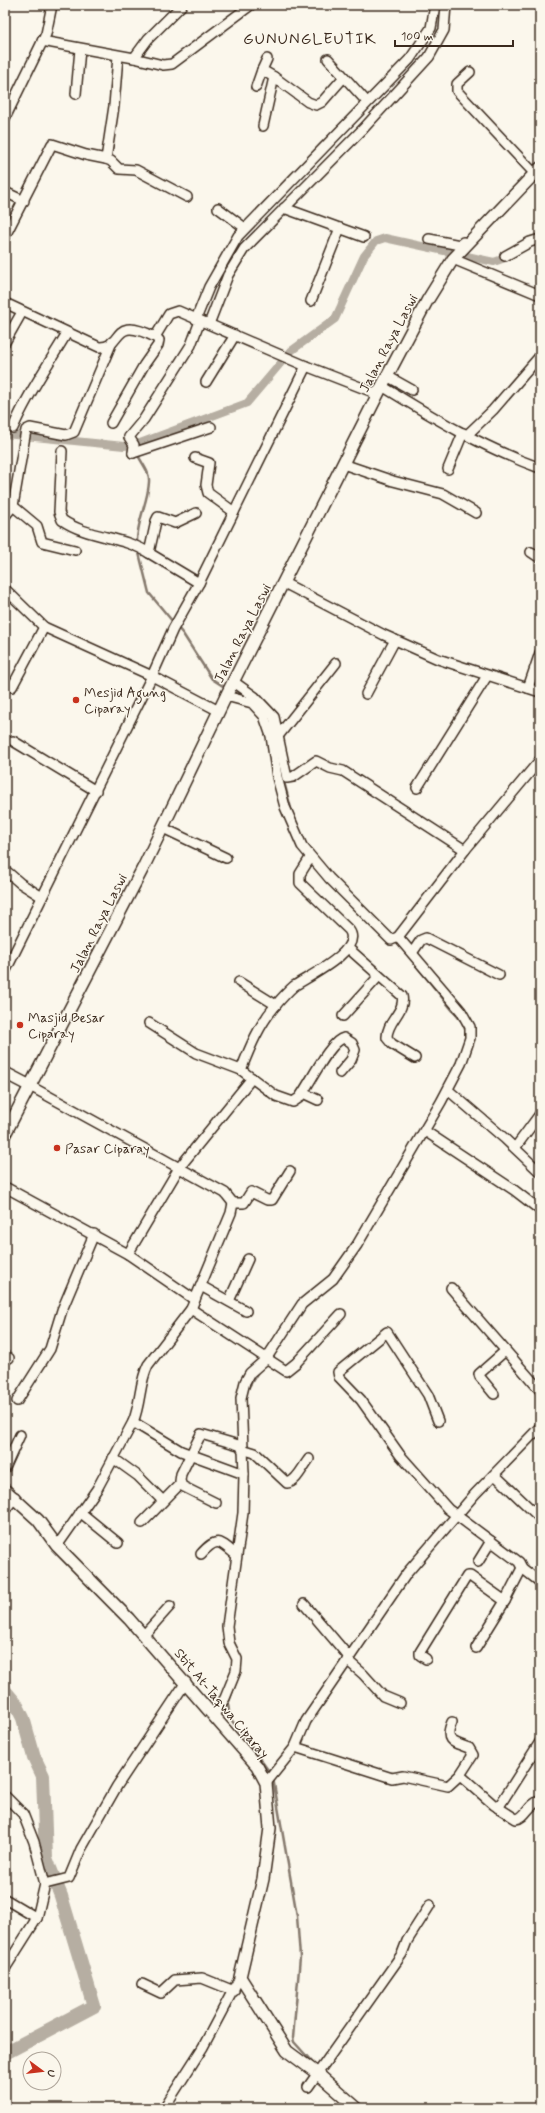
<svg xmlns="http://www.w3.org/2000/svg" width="545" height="2113" font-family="Mynerve,sans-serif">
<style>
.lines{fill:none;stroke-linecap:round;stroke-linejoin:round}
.stream{stroke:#85796d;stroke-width:2.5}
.canal{stroke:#b6aea2;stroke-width:8}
.river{stroke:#b6aea2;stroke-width:14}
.minor-casing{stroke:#3b2a1e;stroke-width:12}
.major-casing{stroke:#3b2a1e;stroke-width:14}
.minor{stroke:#fbf7ec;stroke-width:9}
.major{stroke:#fbf7ec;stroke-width:11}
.poi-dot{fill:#c8321e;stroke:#fbf7ec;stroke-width:1.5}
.labels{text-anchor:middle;stroke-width:3;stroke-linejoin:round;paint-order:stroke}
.street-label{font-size:14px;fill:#3b2a1e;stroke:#fbf7ec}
.poi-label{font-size:14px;fill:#3b2a1e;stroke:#fbf7ec;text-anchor:start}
.quarter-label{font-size:16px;letter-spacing:1px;fill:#3b2a1e;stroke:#fbf7ec}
</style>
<rect width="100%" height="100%" fill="#fbf7ec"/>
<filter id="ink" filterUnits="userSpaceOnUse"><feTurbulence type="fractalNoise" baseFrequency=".025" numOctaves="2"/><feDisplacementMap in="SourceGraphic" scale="8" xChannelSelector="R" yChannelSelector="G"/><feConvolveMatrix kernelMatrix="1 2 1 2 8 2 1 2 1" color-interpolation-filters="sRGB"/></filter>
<g filter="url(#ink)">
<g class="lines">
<g class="stream">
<path d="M137 453C141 463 150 471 149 482 148 503 136 522 137 544"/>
<path d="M138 549 149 593 183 634 212 679 226 688"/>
<path d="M232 691 246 697"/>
<path d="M282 774 292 812"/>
<path d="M414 963 462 1022 467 1034"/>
<path d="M247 1390 259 1370"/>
<path d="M233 1640 237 1650"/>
<path d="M239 1674 228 1704 230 1718 271 1774"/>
<path d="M273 1778 297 1916 300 1957 293 2038 294 2042 313 2063"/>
<path d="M357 2102 367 2108"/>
</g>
<path class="canal" d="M5 434 124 446 140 443 247 403 291 351 335 319 364 256 376 241 385 238 494 262 513 255"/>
<path class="river" d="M5 1691 16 1704 23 1718 34 1757 43 1776 46 1858 61 1896 94 2006 5 2053"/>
<g class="minor-casing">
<g id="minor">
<path d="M42 41 134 58 148 39 182 5"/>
<path d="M134 58 163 65 172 64 251 5"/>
<path d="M267 59 262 70 274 77"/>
<path d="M328 59 367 102"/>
<path d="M470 72 457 84V91L535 174"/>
<path d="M256 87 262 70"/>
<path d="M76 94 80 49"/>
<path d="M5 118 46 34 52 5"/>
<path d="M263 126 274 77 308 102 316 105 322 102 344 77"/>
<path d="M106 159 111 161 119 169 136 170 187 197"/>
<path d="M5 192 24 201"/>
<path d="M218 208 245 228"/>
<path d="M284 208 364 237"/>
<path d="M5 236 52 144 86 155 106 159 114 106 118 56"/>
<path d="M429 239 460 245 463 242 468 243"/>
<path d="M505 256 530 242 540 239"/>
<path d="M453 259 540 295"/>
<path d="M311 301 340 228"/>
<path d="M5 303 99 347C125 348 109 314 155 337L169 314 178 311 306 366 378 394"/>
<path d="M196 319 209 287 238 236 410 59 431 28 435 5"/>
<path d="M209 324 228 275 244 249 363 129 429 57 444 30 446 5"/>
<path d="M5 342 22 312"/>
<path d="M387 376 412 390"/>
<path d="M206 382 235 335"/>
<path d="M382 386C432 417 484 448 540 468"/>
<path d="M111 423 144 365 158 345 159 340 155 337"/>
<path d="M13 428C27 395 48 365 67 333"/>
<path d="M467 435 493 410 540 356"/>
<path d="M62 451 59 512 62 520C88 538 123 536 149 553"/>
<path d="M133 453 134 445 129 437 144 419 191 345 200 321"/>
<path d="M133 453 211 427"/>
<path d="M195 458 209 463 206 485 208 493 234 512"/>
<path d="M343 464 393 481 443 494 476 513"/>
<path d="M448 469 463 433"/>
<path d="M13 506 26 430 30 428 66 435 74 432 112 342"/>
<path d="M196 513 175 523 158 517 156 521 149 553 199 583"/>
<path d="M5 516 13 506 37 526 42 542 75 550"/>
<path d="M531 552 540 558"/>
<path d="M284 583 384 635 438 659 540 692"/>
<path d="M5 589 44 627 152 676 219 711"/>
<path d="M234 682 255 697 274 717 287 778 293 777 316 761 330 768 343 771 465 850 540 760"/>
<path d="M12 687 44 627"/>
<path d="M528 688 540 653"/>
<path d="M366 694 395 640"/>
<path d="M279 735 336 663"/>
<path d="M13 741 96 791"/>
<path d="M417 788 487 676"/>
<path d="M163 828 226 858"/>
<path d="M5 870 20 883 42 897"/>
<path d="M398 937 465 850"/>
<path d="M348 948 402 996C406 1011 386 1022 387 1038L392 1044 415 1058"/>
<path d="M412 953 421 940 426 938 499 975"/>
<path d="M5 972 152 676 173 629 199 583 306 366"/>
<path d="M239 982 276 1005"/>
<path d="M343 1016 379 976"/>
<path d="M149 1023 196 1053 241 1070 276 1096 293 1102 299 1098C309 1086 329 1041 344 1038L352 1043 355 1050 351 1060 340 1073"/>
<path d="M241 1070C250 1047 259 1025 275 1006 281 999 287 992 294 986 307 977 364 950 349 930L300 883V874L310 858"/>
<path d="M30 1086 225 1193 233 1203 231 1213 191 1309 148 1365C139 1383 141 1403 133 1422L97 1489 57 1546"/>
<path d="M448 1090 504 1138 540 1172"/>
<path d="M303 1093 318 1100"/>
<path d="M425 1131 514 1190 540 1210"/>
<path d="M515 1148 540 1114"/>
<path d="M5 1187 128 1254 195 1300"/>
<path d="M233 1203H244L251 1192 267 1200H272L290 1171"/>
<path d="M128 1254 179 1168 252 1078"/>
<path d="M201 1286 246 1311"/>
<path d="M451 1288 540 1390"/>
<path d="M229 1301 248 1259"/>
<path d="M191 1309 286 1371 296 1363 341 1314"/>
<path d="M5 1356 9 1358"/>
<path d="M494 1394 480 1377 479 1374 505 1351"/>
<path d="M17 1401 50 1349 62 1310 94 1234"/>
<path d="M438 1421 428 1395 387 1332 338 1372 339 1377 361 1400 400 1455 448 1509 519 1562 522 1568 540 1582"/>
<path d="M133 1422 181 1451 244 1474"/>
<path d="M242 1449 255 1453 287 1483C297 1482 303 1466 309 1459"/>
<path d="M113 1458 138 1476 163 1501"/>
<path d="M5 1468 20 1435"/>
<path d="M495 1475 540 1518"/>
<path d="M216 1503 182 1486 180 1481 181 1474 201 1434 242 1446"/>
<path d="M5 1510 15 1497"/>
<path d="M80 1512 118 1543"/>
<path d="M142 1523 180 1484"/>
<path d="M201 1554C217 1536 220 1541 236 1555"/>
<path d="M478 1562 491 1541"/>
<path d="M304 1604 349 1657"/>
<path d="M144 1635 170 1606"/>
<path d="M476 1648 505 1601 522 1568"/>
<path d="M426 1659 420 1655V1652L467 1576H470L505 1601"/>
<path d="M347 1660 363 1674 383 1696 400 1703"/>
<path d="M214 1715 225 1698 236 1671 237 1659 229 1643 227 1626 243 1513 244 1474 241 1398 245 1382 250 1373 266 1359 302 1304 333 1279 357 1245 441 1102 461 1064 470 1038V1027L461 1011 398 937 391 940 329 878 302 846 285 807 277 777 271 736 264 716 252 703 226 696"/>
<path d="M295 1747 392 1778 403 1776 448 1786 460 1775 473 1755 469 1748C452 1742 444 1741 452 1722"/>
<path d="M460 1775 494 1805 516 1819C526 1818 529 1803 540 1801"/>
<path d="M266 1783 295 1747 306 1721 407 1573 475 1494 540 1427"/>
<path d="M5 1796 23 1814 34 1842 45 1884 69 1878 81 1849 117 1786 186 1682"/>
<path d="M498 1808 540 1742"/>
<path d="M5 1899 37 1918"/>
<path d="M6 1967 37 1918 45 1884"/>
<path d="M142 1984 161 1993 175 1980 202 1978 234 1991"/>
<path d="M308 2087 402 1954 407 1941 430 1905"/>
<path d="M164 2108 203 2047 240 1977"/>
</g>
</g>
<g class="major-casing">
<g id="major">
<path d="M5 1073 30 1086"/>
<path d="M5 1134 144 866 228 692 382 386 427 301 453 259 540 168"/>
<path d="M5 1490 38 1520 57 1546 129 1619 257 1766 266 1783 270 1828 263 1879 240 1977 287 2051 318 2074 357 2108"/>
</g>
</g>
<use href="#minor" class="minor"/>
<use href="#major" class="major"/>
</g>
</g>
<g class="poi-dot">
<circle cx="76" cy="700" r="4"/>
<circle cx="20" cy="1025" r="4"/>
<circle cx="57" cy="1148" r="4"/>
</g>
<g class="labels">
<g class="street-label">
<text transform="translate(388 343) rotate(-62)" y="5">Jalan Raya Laswi</text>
<text transform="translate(242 633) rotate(-63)" y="5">Jalan Raya Laswi</text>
<text transform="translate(98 923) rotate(-63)" y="5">Jalan Raya Laswi</text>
<text transform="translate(222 1703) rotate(50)" y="5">Stit At-Taqwa Ciparay</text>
</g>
<g class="poi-label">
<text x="84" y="697">Mesjid Agung<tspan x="84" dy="16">Ciparay</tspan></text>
<text x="28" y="1022">Masjid Besar<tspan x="28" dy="16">Ciparay</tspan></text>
<text x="65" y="1153">Pasar Ciparay</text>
</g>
<g class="quarter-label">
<text x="310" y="44">GUNUNGLEUTIK</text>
</g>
</g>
<rect width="545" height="2113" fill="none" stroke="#fbf7ec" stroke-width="20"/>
<rect x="10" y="10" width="525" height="2093" fill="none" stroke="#3b2a1e" stroke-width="1.5" filter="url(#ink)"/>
<g transform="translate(42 2071) rotate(105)"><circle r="19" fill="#fbf7ec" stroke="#aea59a"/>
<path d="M0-3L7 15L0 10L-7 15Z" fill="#c8321e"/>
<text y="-6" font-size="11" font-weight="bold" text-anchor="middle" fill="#3b2a1e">U</text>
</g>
<path d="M395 40v6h118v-6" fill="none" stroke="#3b2a1e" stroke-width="2"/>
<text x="401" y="40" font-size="12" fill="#3b2a1e" stroke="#fbf7ec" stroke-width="3" paint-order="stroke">100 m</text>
</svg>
